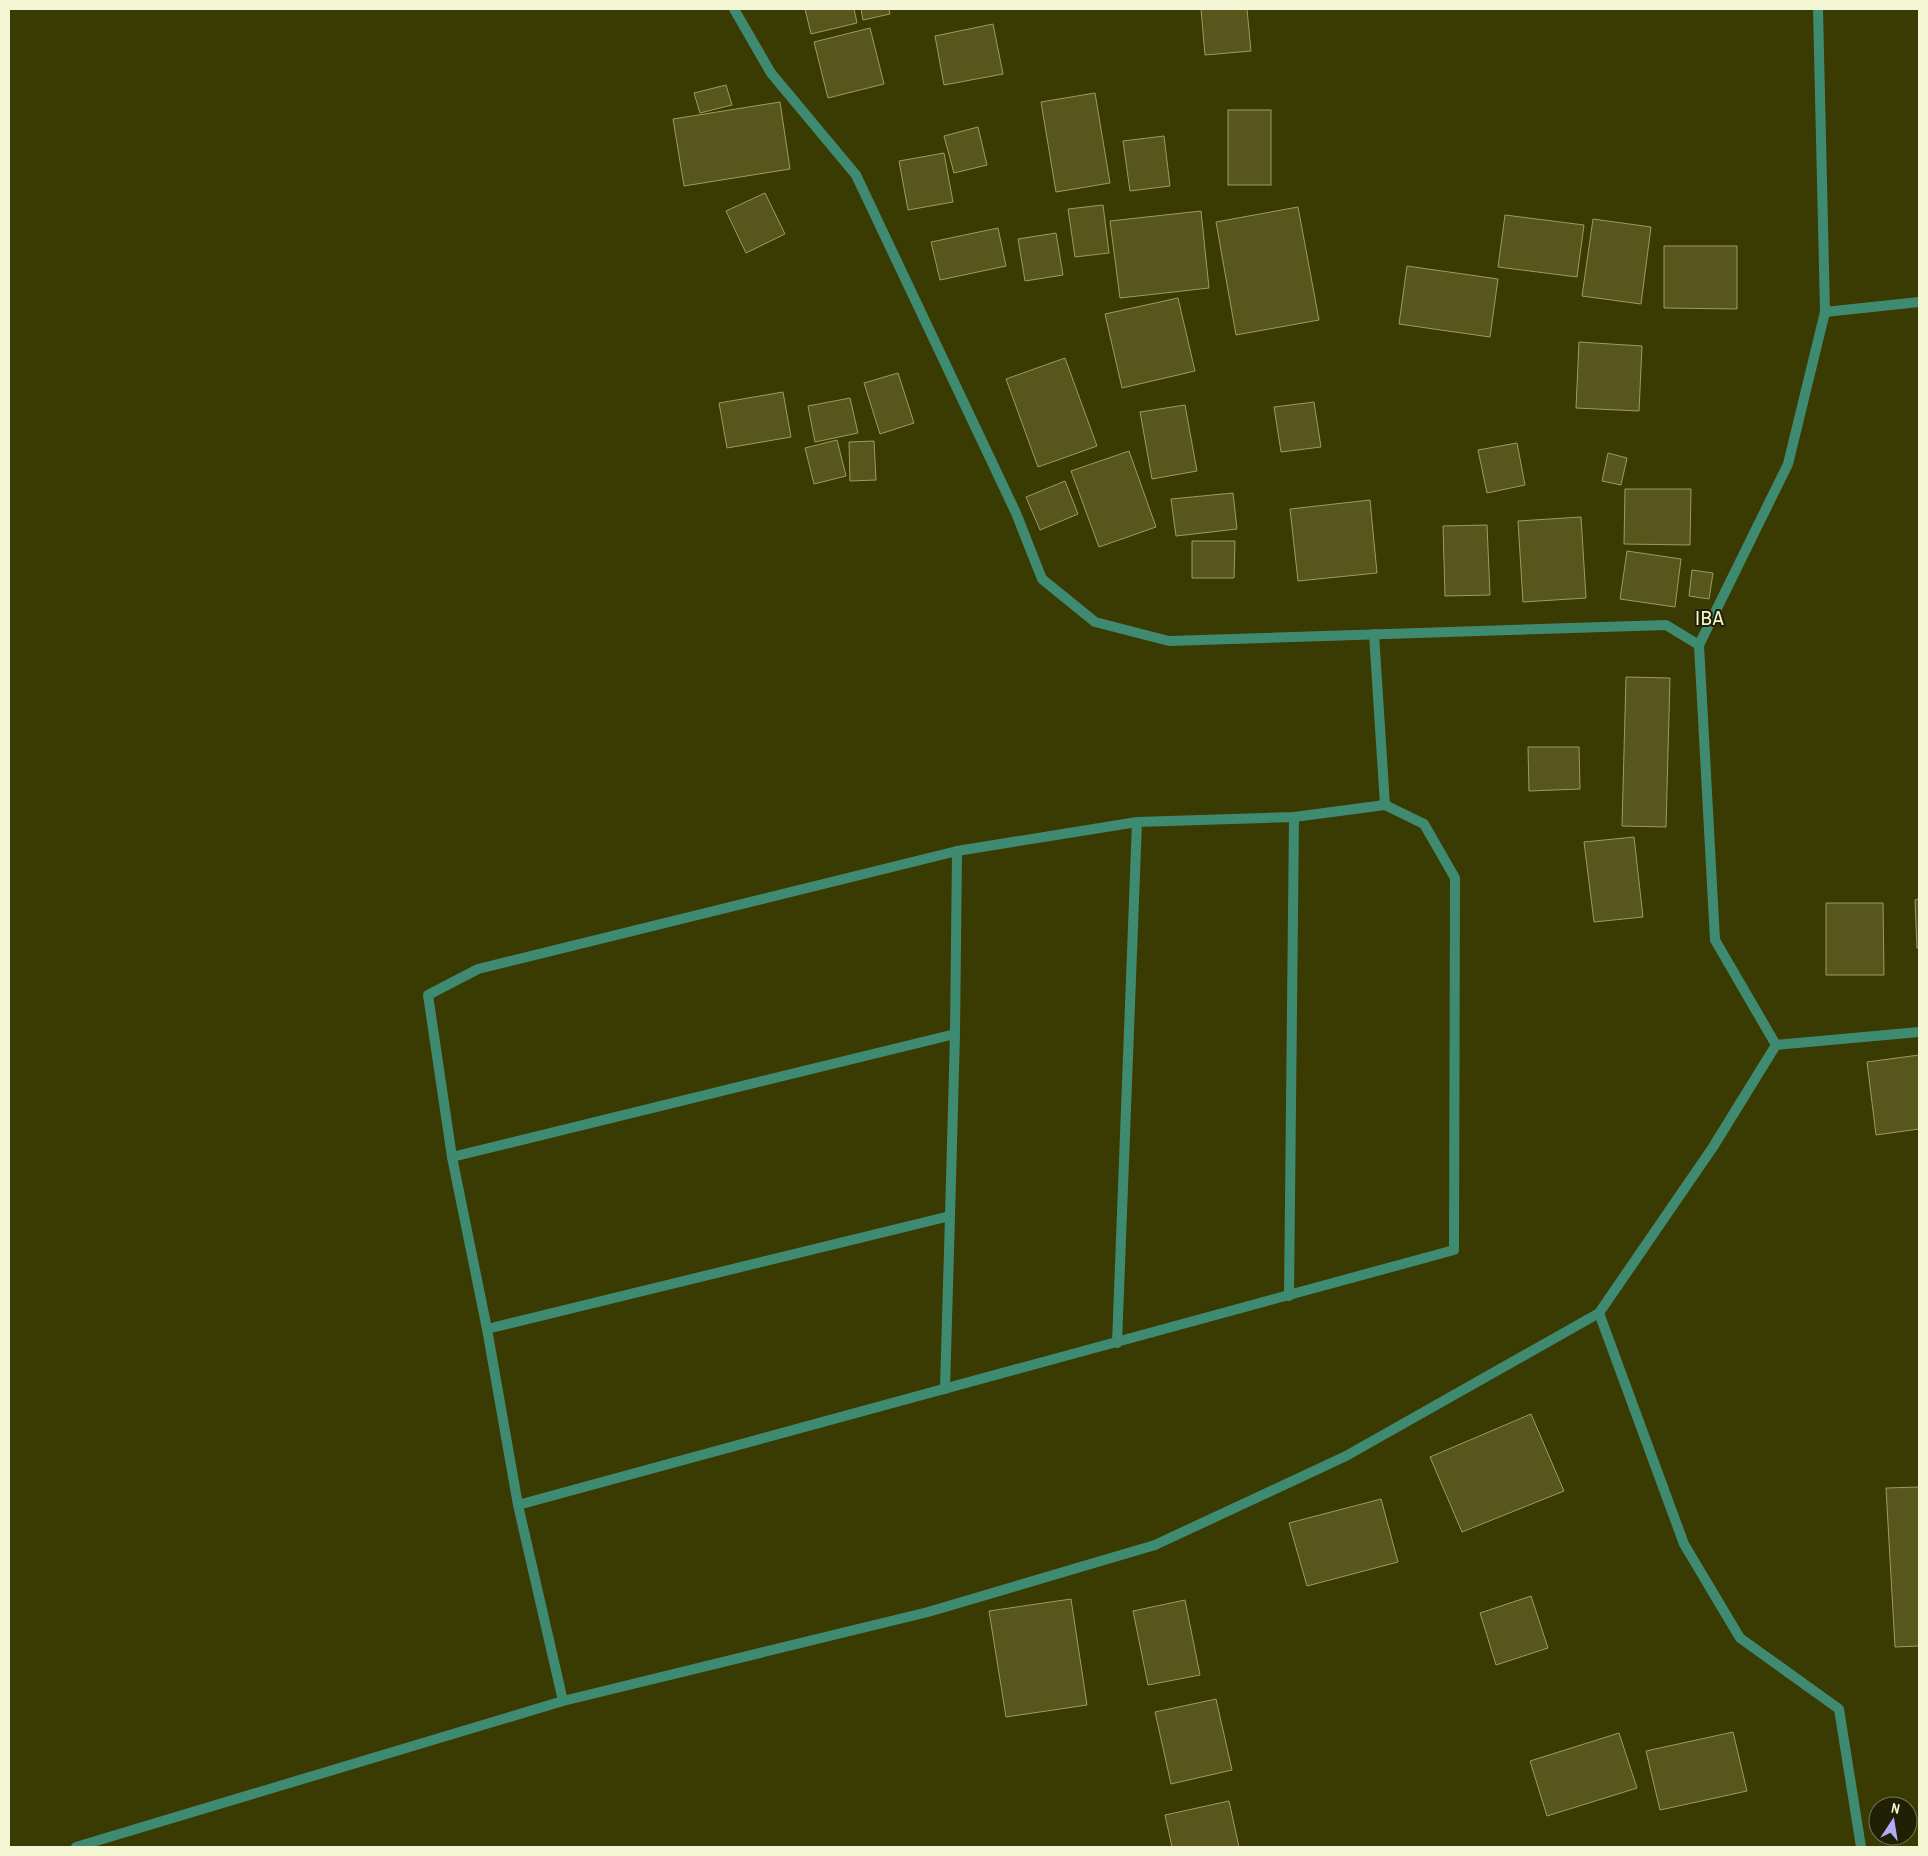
<svg xmlns="http://www.w3.org/2000/svg" width="1928" height="1856" font-family="'Archivo Narrow',sans-serif">
<style>
.building{fill:#56561d;stroke:#9c9d5b}
.lines{fill:none;stroke-linecap:round;stroke-linejoin:round}
.minor{stroke:#3e8b72;stroke-width:10}
.tertiary{stroke:#3e8b72;stroke-width:10}
.labels{text-anchor:middle;stroke-width:4;stroke-linejoin:round;paint-order:stroke}
.quarter-label{font-size:20px;letter-spacing:1px;fill:#f4f5d3;stroke:#202005}
</style>
<rect width="100%" height="100%" fill="#3a3a03"/>
<g class="building">
<path d="M805 9H854L857 23 811 34Z"/>
<path d="M861 9H889L890 14 863 20Z"/>
<path d="M1201 9H1247L1251 51 1205 55Z"/>
<path d="M993 24 1003 74 944 85 935 36Z"/>
<path d="M870 28 884 84 828 98 814 42Z"/>
<path d="M726 85 732 105 700 113 694 93Z"/>
<path d="M1095 93 1110 183 1056 192 1041 102Z"/>
<path d="M780 102 790 169 684 186 673 119Z"/>
<rect x="1228" y="110" width="43" height="75"/>
<path d="M978 127 987 165 954 173 944 136Z"/>
<path d="M1164 136 1170 186 1130 191 1123 141Z"/>
<path d="M944 153 953 202 908 210 899 161Z"/>
<path d="M765 193 785 234 746 253 726 211Z"/>
<path d="M1103 205 1109 253 1075 257 1068 209Z"/>
<path d="M1298 207 1319 320 1236 335 1216 222Z"/>
<path d="M1201 211 1209 288 1120 298 1110 221Z"/>
<path d="M1505 215 1584 225 1577 277 1498 267Z"/>
<path d="M1593 219 1651 227 1641 304 1582 296Z"/>
<path d="M998 228 1006 266 940 280 931 242Z"/>
<path d="M1056 233 1063 275 1025 281 1018 239Z"/>
<path d="M1664 246H1737V309L1664 308Z"/>
<path d="M1407 266 1498 279 1490 337 1399 324Z"/>
<path d="M1178 298 1195 371 1122 388 1105 314Z"/>
<path d="M1579 342 1642 346 1639 411 1576 408Z"/>
<path d="M1065 358 1097 446 1038 467 1006 379Z"/>
<path d="M898 373 914 423 880 434 864 383Z"/>
<path d="M783 392 791 437 727 448 719 403Z"/>
<path d="M850 398 858 433 815 442 808 406Z"/>
<path d="M1314 402 1321 447 1281 452 1274 407Z"/>
<path d="M1185 405 1197 471 1152 479 1140 412Z"/>
<path d="M837 440 846 476 814 484 805 448Z"/>
<path d="M874 441 876 480 850 481 849 442Z"/>
<path d="M1517 443 1525 485 1487 493 1478 450Z"/>
<path d="M1129 451 1156 527 1099 547 1071 471Z"/>
<path d="M1608 453 1627 458 1621 485 1602 481Z"/>
<path d="M1065 481 1078 514 1040 530 1026 497Z"/>
<path d="M1625 489H1691L1690 545 1624 544Z"/>
<path d="M1233 493 1237 529 1176 536 1171 499Z"/>
<path d="M1370 500 1377 573 1298 581 1290 509Z"/>
<path d="M1581 517 1586 598 1523 602 1518 521Z"/>
<path d="M1487 525 1490 595 1445 596 1443 526Z"/>
<path d="M1192 541H1235L1234 578H1192Z"/>
<path d="M1627 551 1681 559 1675 607 1620 599Z"/>
<path d="M1692 570 1713 573 1709 599 1689 596Z"/>
<path d="M1626 677 1670 678 1666 827 1622 826Z"/>
<path d="M1528 747H1579L1580 789 1529 791Z"/>
<path d="M1634 837 1643 917 1594 922 1584 842Z"/>
<path d="M1919 899V948H1917L1915 900Z"/>
<path d="M1826 903H1883L1884 975H1826Z"/>
<path d="M1919 1055V1129L1876 1135 1867 1062Z"/>
<path d="M1531 1414 1564 1491 1462 1532 1430 1457Z"/>
<path d="M1919 1487V1646L1895 1647 1886 1488Z"/>
<path d="M1381 1499 1398 1562 1307 1586 1289 1523Z"/>
<path d="M1531 1596 1548 1648 1496 1665 1480 1613Z"/>
<path d="M1071 1599 1087 1705 1006 1717 989 1611Z"/>
<path d="M1185 1600 1200 1675 1148 1685 1133 1611Z"/>
<path d="M1216 1699 1232 1770 1171 1784 1155 1712Z"/>
<path d="M1733 1732 1747 1791 1660 1810 1646 1751Z"/>
<path d="M1619 1733 1637 1788 1547 1816 1530 1761Z"/>
<path d="M1229 1801 1239 1847H1172L1165 1815Z"/>
</g>
<g class="lines">
<g class="minor">
<path d="M1825 312 1919 302"/>
<path d="M1374 634 1385 805"/>
<path d="M1699 645 1788 464 1825 312 1818 9"/>
<path d="M452 1157 955 1034 957 851"/>
<path d="M1289 1296 1294 817"/>
<path d="M1599 1313 1684 1544 1740 1638 1839 1709 1861 1847"/>
<path d="M487 1329 950 1216 955 1034"/>
<path d="M1117 1343 1137 822"/>
<path d="M945 1389 950 1216"/>
<path d="M518 1505 1454 1250 1455 878 1424 824 1385 805 1294 817 1137 822 957 851 478 969 428 995 452 1157 487 1329 518 1505 563 1701"/>
</g>
<g class="tertiary">
<path d="M734 9 771 73 856 175 1016 513 1042 579 1095 622 1169 641 1666 625 1699 645 1715 940 1776 1045 1919 1032"/>
<path d="M76 1847 563 1701 928 1612 1155 1545 1346 1456 1599 1313 1713 1147 1776 1045"/>
</g>
</g>
<g class="labels">
<g class="quarter-label">
<text x="1710" y="625">IBA</text>
</g>
</g>
<rect width="1928" height="1856" fill="none" stroke="#f4f5d3" stroke-width="20"/>
<g transform="translate(1893 1821) rotate(12)"><circle r="24" fill="#202005" stroke="#757557"/>
<path d="M0-4L9 19L0 12L-9 19Z" fill="#b5acf8"/>
<text y="-8" font-size="14" font-weight="bold" text-anchor="middle" fill="#f4f5d3">N</text>
</g>
</svg>
